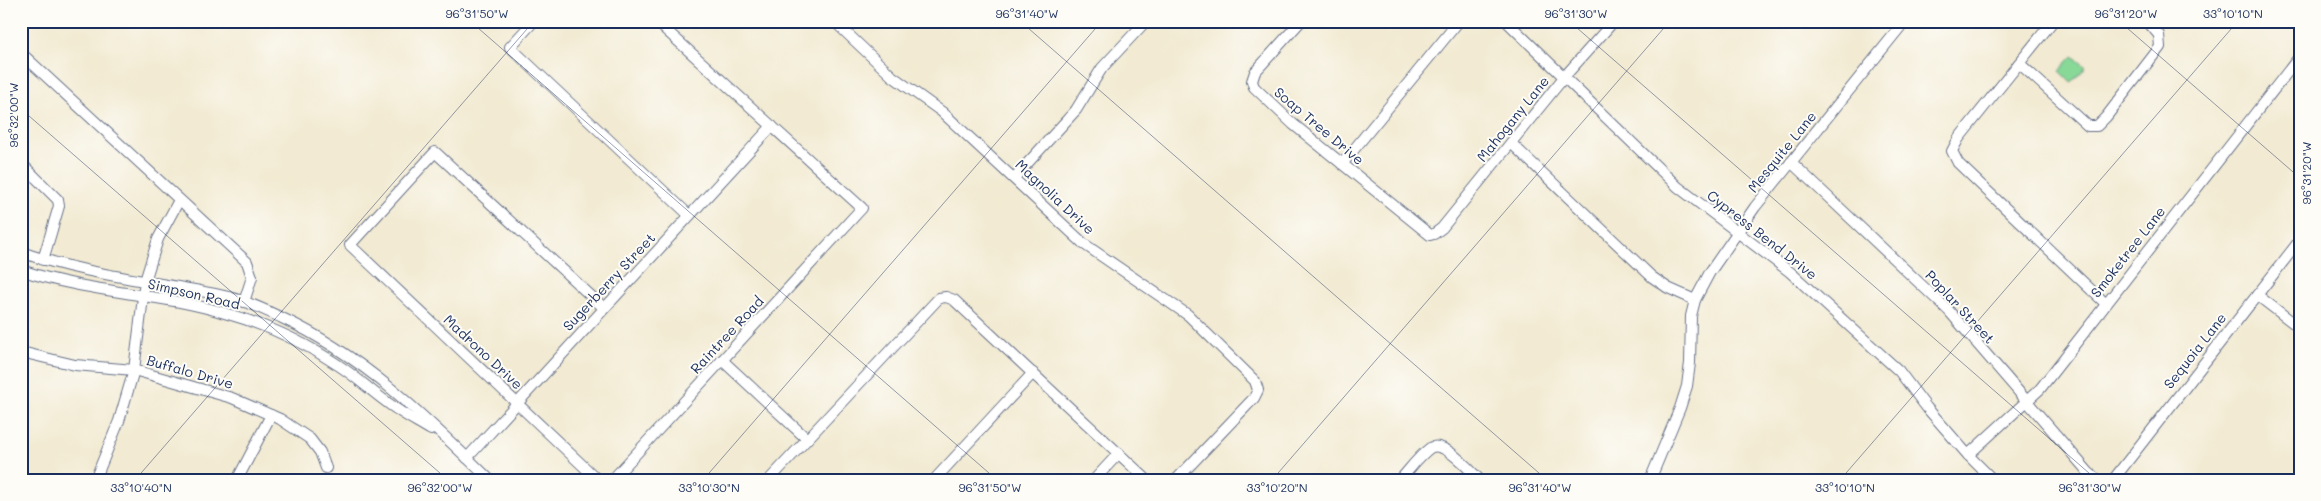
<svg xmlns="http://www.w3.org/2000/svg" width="2321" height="501" font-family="Mali,sans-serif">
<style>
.green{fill:#88d898;stroke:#52847b}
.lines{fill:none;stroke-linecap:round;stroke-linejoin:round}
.minor-casing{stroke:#667087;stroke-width:12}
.minor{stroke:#fff;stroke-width:10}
.ticks{fill:none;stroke:#1b2f5e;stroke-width:1;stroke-opacity:0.45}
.labels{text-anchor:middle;stroke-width:4;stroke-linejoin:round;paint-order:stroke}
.street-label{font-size:14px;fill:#1b2f5e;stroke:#fdfcf7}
.neatline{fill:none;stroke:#1b2f5e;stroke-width:2}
.ticks-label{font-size:12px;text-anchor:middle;fill:#1b2f5e}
</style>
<rect width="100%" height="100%" fill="#fdfcf7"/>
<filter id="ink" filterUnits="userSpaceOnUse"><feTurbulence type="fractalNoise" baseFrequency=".02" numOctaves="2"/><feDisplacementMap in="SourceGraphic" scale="10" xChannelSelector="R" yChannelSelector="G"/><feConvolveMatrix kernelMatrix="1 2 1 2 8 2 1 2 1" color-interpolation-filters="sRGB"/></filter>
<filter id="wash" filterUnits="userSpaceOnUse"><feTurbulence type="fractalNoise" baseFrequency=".0096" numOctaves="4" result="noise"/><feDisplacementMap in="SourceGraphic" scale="20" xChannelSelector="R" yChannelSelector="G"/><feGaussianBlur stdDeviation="1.12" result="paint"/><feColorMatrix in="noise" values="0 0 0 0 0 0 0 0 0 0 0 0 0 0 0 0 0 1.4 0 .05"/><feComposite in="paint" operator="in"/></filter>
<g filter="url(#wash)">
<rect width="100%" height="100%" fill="#f2ead2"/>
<path class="green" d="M2073 56 2086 67 2071 83 2059 71Z"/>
</g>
<g filter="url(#ink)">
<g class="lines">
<g class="minor-casing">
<g id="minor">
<path d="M534 21 510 47 689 215"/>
<path d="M834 21 892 76 942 112 1084 244 1188 315 1255 381 1258 390 1254 398 1176 480"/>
<path d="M1301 21 1255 72 1252 81 1254 87 1293 124 1430 235 1434 234 1442 228 1565 76 1614 21"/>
<path d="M1506 21 1678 187 1790 272 1899 371 1927 408 1968 455 1993 480"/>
<path d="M2053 21 1959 138 1952 151 1958 163 2105 303"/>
<path d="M21 53 247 262 252 277 244 302"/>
<path d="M2019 63 2088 126H2097L2106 117 2160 47 2159 35 2147 21"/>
<path d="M1511 143 1652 277 1668 288 1695 300"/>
<path d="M1791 162 1949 311 2089 473 2098 480"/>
<path d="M21 163 58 200 59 206 43 260"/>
<path d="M1342 164 1459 21"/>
<path d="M1014 178 1076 110 1102 68 1146 21"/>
<path d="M21 252C88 276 160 281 229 297 247 301 265 310 282 318 364 356 426 418 490 480"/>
<path d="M21 270C88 293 161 293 228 314 267 325 304 342 338 365 357 377 373 393 392 406 404 415 418 422 431 430"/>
<path d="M2257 295 2300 328"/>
<path d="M21 352 75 365 134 370 232 398 280 419 310 439 320 452 326 468"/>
<path d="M722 360 807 439"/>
<path d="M1968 455 2040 389 2300 56"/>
<path d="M467 458 772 126"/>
<path d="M95 480 119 421 134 370 145 281 158 239 179 200"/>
<path d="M237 480 271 415"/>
<path d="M598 480 350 245 435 152 604 308"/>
<path d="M612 480 862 208 656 21"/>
<path d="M769 480 939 298 946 297 954 300 1147 480"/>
<path d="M934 480 1033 373"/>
<path d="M1094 480 1119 453"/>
<path d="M1400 480C1409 470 1419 456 1430 448 1444 439 1470 471 1480 480"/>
<path d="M1650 480 1680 408 1687 386 1690 363 1691 316 1695 300 1710 272 1755 207 1905 21"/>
<path d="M2113 480 2300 240"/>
</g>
</g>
<use href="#minor" class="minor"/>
</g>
</g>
<path class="ticks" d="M470 21 997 480M1020 21 1547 480M1569 21 2097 480M2119 21 2300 178M21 109 448 480M135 480 534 21M703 480 1102 21M1272 480 1670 21M1840 480 2238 21"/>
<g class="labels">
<g class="street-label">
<text transform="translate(1513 119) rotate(-51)" y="5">Mahogany Lane</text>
<text transform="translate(1319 126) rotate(40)" y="5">Soap Tree Drive</text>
<text transform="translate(1782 152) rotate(-51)" y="5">Mesquite Lane</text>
<text transform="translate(1055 197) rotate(43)" y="5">Magnolia Drive</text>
<text transform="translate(1762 235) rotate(38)" y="5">Cypress Bend Drive</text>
<text transform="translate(2128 252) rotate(-52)" y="5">Smoketree Lane</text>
<text transform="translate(609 282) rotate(-47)" y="5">Sugerberry Street</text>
<text transform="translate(194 294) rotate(13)" y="5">Simpson Road</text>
<text transform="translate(1960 307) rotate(47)" y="5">Poplar Street</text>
<text transform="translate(727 335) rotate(-47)" y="5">Raintree Road</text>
<text transform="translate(2195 351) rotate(-52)" y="5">Sequoia Lane</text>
<text transform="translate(483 352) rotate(43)" y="5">Madrono Drive</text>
<text transform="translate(190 372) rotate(16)" y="5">Buffalo Drive</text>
</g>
</g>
<rect width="2321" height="501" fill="none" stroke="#fdfcf7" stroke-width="55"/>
<rect x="28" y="28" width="2266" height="446" class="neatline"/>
<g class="ticks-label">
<text x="477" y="18">96°31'50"W</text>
<text x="1027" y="18">96°31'40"W</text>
<text x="1576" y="18">96°31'30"W</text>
<text x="2126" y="18">96°31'20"W</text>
<text x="2233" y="18">33°10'10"N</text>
<text transform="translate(14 115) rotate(-90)" y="4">96°32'00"W</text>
<text transform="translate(2307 173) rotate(-90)" y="4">96°31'20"W</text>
<text x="141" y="492">33°10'40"N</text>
<text x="440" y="492">96°32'00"W</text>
<text x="709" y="492">33°10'30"N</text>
<text x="990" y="492">96°31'50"W</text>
<text x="1277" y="492">33°10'20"N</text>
<text x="1540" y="492">96°31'40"W</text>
<text x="1845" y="492">33°10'10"N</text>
<text x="2090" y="492">96°31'30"W</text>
</g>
</svg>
